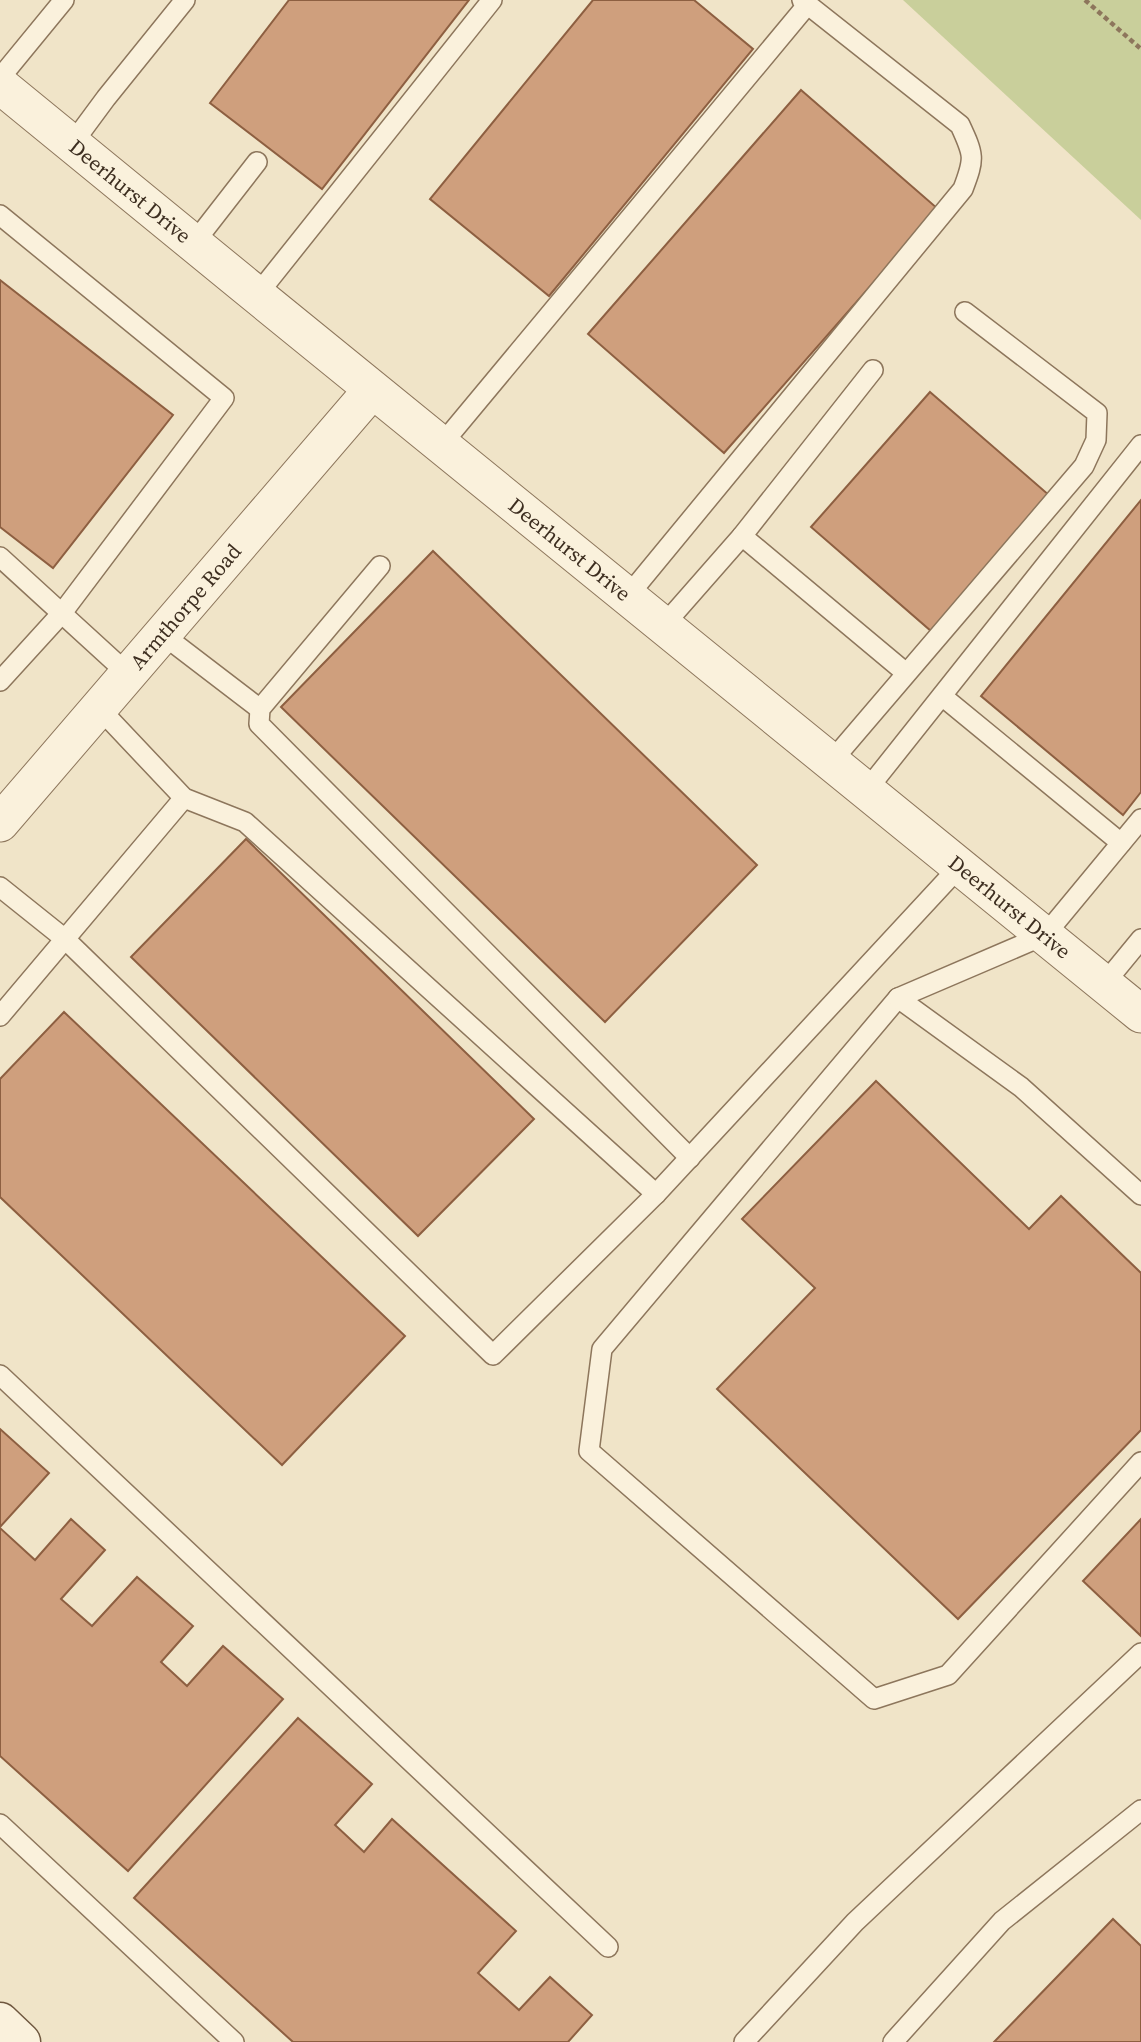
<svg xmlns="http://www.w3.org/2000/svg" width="1141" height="2042" font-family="'Source Serif 4',serif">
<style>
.green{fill:#c9cf9b}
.building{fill:#cf9f7d;stroke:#8d5f41;stroke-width:2}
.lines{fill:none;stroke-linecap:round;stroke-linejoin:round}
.lane-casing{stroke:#8d765c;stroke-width:22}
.street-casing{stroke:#8d765c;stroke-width:39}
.secondary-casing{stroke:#6f573f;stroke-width:41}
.path{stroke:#8d765c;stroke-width:4.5;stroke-dasharray:5 3.5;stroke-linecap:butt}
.lane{stroke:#faf1dc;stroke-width:19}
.street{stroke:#faf1dc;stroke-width:37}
.secondary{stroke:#faf1dc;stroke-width:38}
.labels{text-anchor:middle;stroke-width:7;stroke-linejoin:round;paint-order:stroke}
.street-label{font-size:21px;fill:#3d2e20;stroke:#f7eed8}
</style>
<rect width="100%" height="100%" fill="#f0e4c8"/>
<path class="green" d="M903 0H1141V220Z"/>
<g class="building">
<path d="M289 0H469L322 189 210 103Z"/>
<path d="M593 0H694L753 49 549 296 430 199Z"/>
<path d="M801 90 938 209 724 453 588 334Z"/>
<path d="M0 280 173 415 53 568 0 527Z"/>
<path d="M930 392 1050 496 931 631 811 527Z"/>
<path d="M1141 500V792L1123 815 981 696Z"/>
<path d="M433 551 757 865 605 1022 281 707Z"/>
<path d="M246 839 534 1119 418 1236 131 957Z"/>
<path d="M64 1012 405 1336 282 1465 0 1197V1079Z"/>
<path d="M876 1081 1029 1229 1061 1196 1141 1273V1430L958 1619 717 1389 815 1288 742 1219Z"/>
<path d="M0 1429 49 1473 0 1527Z"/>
<path d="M71 1519 105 1550 61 1599 92 1626 137 1577 193 1626 161 1662 187 1686 223 1646 283 1699 128 1871 0 1756V1528L35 1560Z"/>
<path d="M1141 1519V1636L1083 1581Z"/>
<path d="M298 1718 372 1784 335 1825 364 1852 392 1819 516 1931 478 1973 519 2010 550 1977 592 2015 568 2042H293L134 1898Z"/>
<path d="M1113 1919 1141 1946V2042H994Z"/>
</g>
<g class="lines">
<g class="lane-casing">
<g id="lane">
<path d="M0 78 64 0"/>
<path d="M72 144 106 98 185 0"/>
<path d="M0 215 224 398 62 613 0 681"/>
<path d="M194 243 257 162"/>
<path d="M257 295 492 0"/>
<path d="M442 444 808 4"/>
<path d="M742 536 873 370"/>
<path d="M0 557 128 674"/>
<path d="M380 566 260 709 259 724 690 1158"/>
<path d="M627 597 963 189C975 158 974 155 960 125L802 0"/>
<path d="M663 626 742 536 906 673"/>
<path d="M162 634 260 709"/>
<path d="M942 696 1121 843"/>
<path d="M99 708 184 798 245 822 656 1194"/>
<path d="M831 762 1084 466 1096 440 1097 413 965 312"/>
<path d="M866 791 1141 445"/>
<path d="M1141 819 1045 935 898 998 602 1349 589 1451 874 1699 948 1675 1141 1462"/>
<path d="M0 887 65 939 493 1355 656 1194 960 866"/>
<path d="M1104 984 1141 939"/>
<path d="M898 998 1021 1087 1141 1195"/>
<path d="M0 1016 184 798"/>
<path d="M0 1375 608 1947"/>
<path d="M0 1824 234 2042"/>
<path d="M744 2042 855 1922 1141 1653"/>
<path d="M893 2042 1002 1921 1141 1810"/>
</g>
</g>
<g class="street-casing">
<g id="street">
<path id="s1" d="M0 85C379 396 760 704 1141 1014"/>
<path id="s2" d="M0 823 372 390"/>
</g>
</g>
<g class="secondary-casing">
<path id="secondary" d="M0 2022 21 2042"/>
</g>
<path class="path" d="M1085 0 1141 49"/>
<use href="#lane" class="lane"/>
<use href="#street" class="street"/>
<use href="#secondary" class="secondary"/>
</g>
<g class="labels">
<g class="street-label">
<text dy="7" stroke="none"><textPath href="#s1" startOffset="168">Deerhurst Drive</textPath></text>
<text dy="7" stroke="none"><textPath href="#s1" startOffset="735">Deerhurst Drive</textPath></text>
<text dy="7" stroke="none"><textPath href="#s2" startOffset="285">Armthorpe Road</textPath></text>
<text dy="7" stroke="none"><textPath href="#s1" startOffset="1302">Deerhurst Drive</textPath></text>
</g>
</g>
</svg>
